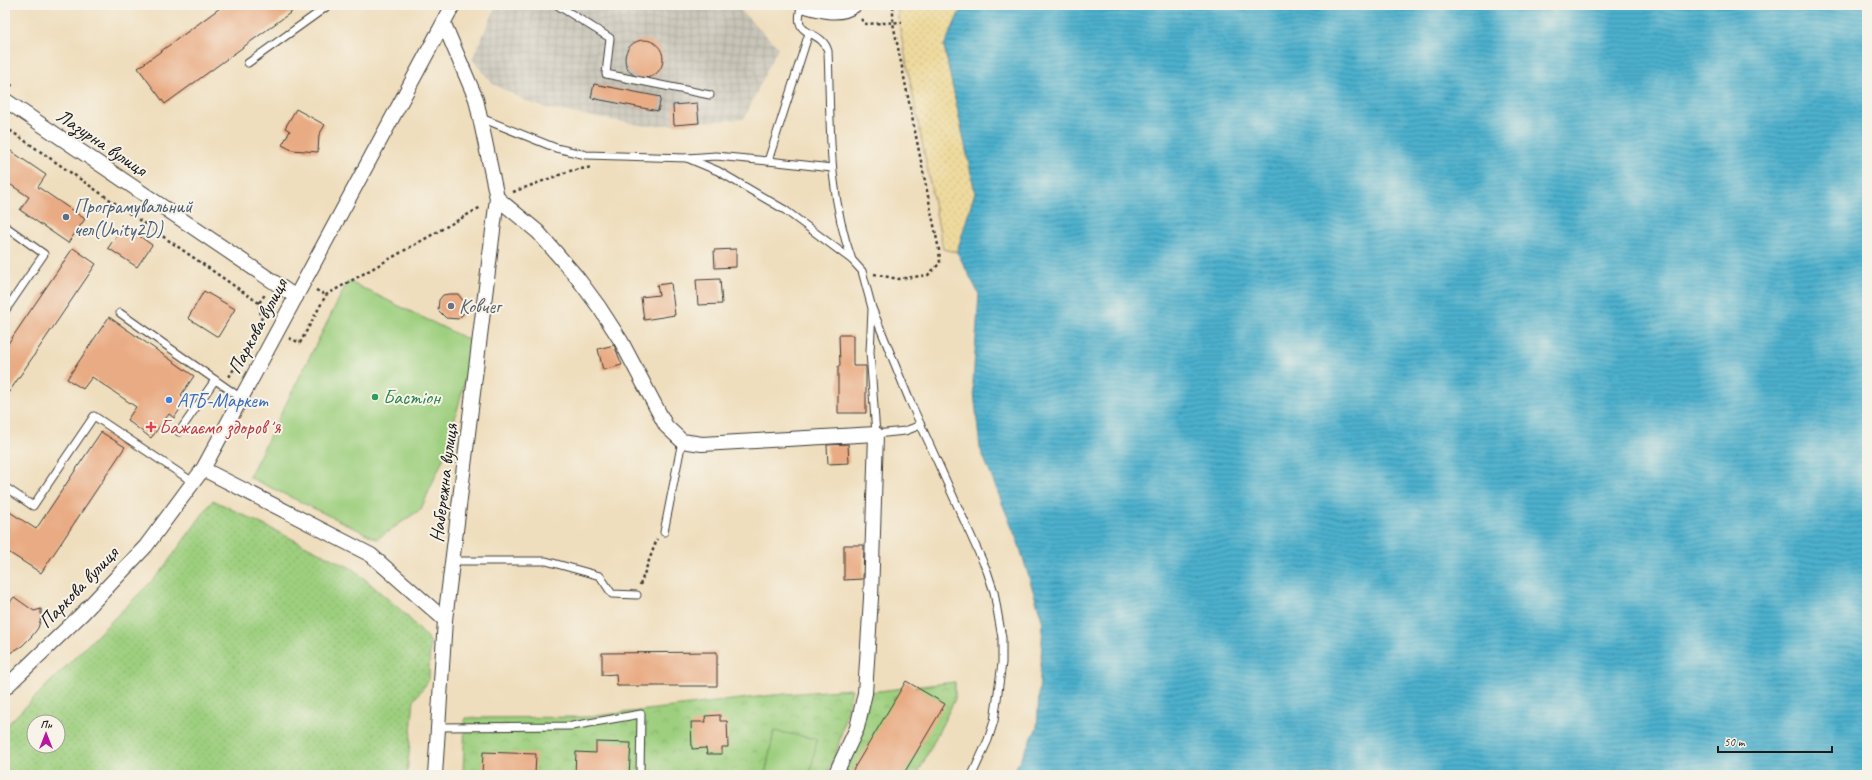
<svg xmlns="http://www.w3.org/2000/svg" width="1872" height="780" font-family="Caveat,sans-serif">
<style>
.industrial{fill:url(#industrial-grid)}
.grass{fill:url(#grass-dots);stroke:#5c764d;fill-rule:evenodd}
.sand{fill:url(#sand-dots);stroke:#857b5d}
.park{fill:url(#park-crowns);stroke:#5c764d}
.pitch{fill:#9dcf7e;stroke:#5c764d}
.water{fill:url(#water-rules);stroke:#356674}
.building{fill:#e9ab83}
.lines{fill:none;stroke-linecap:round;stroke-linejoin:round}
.lane-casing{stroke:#3c3934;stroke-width:9}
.street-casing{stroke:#3c3934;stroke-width:16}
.path{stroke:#3c3934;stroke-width:2.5;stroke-dasharray:3 3;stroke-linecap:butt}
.lane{stroke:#fff;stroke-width:7}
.street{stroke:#fff;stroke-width:14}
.service-dot{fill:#5c6f8a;stroke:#f7f3e8;stroke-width:1.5}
.worship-dot{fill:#6b7280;stroke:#f7f3e8;stroke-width:1.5}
.leisure-dot{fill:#2e9e5b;stroke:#f7f3e8;stroke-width:1.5}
.shop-dot{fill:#3f7fe0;stroke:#f7f3e8;stroke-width:1.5}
.health-dot{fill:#e0444e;stroke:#f7f3e8;stroke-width:1.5}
.labels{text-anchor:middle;stroke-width:4;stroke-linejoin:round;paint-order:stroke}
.street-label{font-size:20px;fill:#1c1c1c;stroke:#f7f3e8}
.service-label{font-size:20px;fill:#4e5e75;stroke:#f7f3e8;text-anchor:start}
.worship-label{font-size:20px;fill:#5b616d;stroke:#f7f3e8;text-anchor:start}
.leisure-label{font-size:20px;fill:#27864d;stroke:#f7f3e8;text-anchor:start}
.shop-label{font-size:20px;fill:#366cbe;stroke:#f7f3e8;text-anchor:start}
.health-label{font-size:20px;fill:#be3a42;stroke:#f7f3e8;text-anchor:start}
</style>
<defs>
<pattern id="industrial-grid" width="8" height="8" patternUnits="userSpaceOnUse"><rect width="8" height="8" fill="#c8c4b8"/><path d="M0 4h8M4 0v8" fill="none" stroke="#aba89e"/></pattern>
<pattern id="grass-dots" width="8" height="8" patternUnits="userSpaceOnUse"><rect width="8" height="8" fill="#9dcf7e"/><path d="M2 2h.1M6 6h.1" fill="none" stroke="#87b16c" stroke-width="1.8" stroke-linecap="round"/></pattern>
<pattern id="sand-dots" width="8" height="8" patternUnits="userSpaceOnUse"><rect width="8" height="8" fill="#eeda9e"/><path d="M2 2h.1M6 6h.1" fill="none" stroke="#ccba88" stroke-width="1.8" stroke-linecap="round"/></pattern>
<pattern id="park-crowns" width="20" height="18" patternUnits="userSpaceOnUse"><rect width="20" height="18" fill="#9dcf7e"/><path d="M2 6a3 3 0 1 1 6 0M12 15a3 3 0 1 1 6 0" fill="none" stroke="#87b16c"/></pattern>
<pattern id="water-rules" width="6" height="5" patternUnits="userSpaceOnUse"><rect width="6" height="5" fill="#4eb1cd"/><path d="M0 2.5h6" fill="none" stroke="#408fa6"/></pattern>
</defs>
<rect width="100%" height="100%" fill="#f7f3e8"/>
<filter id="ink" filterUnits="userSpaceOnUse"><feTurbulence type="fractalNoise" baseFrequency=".025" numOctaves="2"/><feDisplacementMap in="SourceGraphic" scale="8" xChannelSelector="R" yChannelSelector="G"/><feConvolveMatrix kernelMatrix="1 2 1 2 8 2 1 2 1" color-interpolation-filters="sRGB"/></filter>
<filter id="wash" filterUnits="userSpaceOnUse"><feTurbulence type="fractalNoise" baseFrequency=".012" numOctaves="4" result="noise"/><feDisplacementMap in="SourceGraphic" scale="16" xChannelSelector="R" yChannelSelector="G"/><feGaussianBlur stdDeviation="0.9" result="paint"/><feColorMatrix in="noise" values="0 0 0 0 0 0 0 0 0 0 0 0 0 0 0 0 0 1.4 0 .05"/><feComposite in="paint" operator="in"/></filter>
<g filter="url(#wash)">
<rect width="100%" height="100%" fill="#efdebd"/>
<path class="industrial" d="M497 5H735L778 47 744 119 647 126 549 109 528 102 493 84 472 59Z"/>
<path class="grass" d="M213 500 353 569 404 613 430 641 429 680 414 700 407 775H5V727L159 574ZM34 722H58V746H34Z"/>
<path class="sand" d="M898 5H963L944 46 975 192 957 252 943 249 898 19Z"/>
<g class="park">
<path d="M955 682V699L917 775H843L851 758 870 692Z"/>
<path d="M852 689 837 751 827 775H463L465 718 588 717 774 695Z"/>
</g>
<g class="pitch">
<path d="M348 281 475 343 446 452 421 509 377 539 249 477Z"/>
<path d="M774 731 817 739 810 775H765Z"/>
</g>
<path class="water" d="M963 5H1867V775H1012L1037 728 1043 623 1019 545 980 448 973 383 979 294 957 252 975 192 944 46Z"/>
<g id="blocks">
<g class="building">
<path d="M224 5H301L165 104 138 68Z"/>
<circle cx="644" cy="59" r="19"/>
<path d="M594 84 661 97 658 111 591 98Z"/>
<path d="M697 103 699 123 674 125 673 105Z"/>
<path d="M296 109 325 125 319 135 318 152 292 150 282 145 290 131 285 128Z"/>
<path d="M5 147 46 175 38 187 85 219 68 243 20 210 29 197 5 181Z"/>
<path d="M124 225 152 245 137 267 108 248Z"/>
<path d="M73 248 96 264 5 398V348Z"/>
<path d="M736 249V267L715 268 714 250Z"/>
<path d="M720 279 722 304 698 305 696 280Z"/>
<path d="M671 283 675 315 644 320 641 297 659 295 657 285Z"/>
<path d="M204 291 235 309 218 337 188 318Z"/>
<path d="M449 294H458L464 302 463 314 458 319 446 318 438 310 439 300 443 295Z"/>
<path d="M109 317 194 376 181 395 187 399 174 418 169 414 151 438 127 420 136 407 92 377 83 389 67 379Z"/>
<path d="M839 335H853V366H866V413H838V366H840Z"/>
<path d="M614 345 622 365 603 370 598 349Z"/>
<path d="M101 432 125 447 41 573 5 550V509L36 529Z"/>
<path d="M848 444 849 463 828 464 827 445Z"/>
<path d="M844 545H864L863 579 844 580Z"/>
<path d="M14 597 34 611 41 609V618L38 628 32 636 22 646 5 656V599L10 602Z"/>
<path d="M717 652V686H617L616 674 602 675V653Z"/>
<path d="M906 681 945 704 903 775H850Z"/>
<path d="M720 715V721H727L728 747H722V754H707L706 748 692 749 691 722H706L705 716Z"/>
<path d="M596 742 631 743 629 775H575L576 752 596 753Z"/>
<path d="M483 752 536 754 535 775H482Z"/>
</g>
</g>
</g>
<g filter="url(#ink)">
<use href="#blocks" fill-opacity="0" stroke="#3c3934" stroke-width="1"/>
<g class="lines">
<g class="lane-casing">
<g id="lane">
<path d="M557 5 610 38 606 74 710 95"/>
<path d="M802 5C790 40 821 27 828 51 831 123 827 192 852 260"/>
<path d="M248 63 329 5"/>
<path d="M481 118 556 148 586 155 687 158 716 156 768 161 809 33"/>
<path d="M687 158 718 171 785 210 852 260 862 271 872 308 909 399 987 571 994 592 1002 638V663L994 721 988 740 972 775"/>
<path d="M768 161 832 168"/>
<path d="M5 226 44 254 5 311"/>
<path d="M872 310 870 352 876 434 905 431 921 425"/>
<path d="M120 313 241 398"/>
<path d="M179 432 215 380"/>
<path d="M5 487 33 506 94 416 193 482"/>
<path d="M664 532 682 441"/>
<path d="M453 561H546L600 576 612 594 637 595"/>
<path d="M438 727 572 726 641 714 640 775"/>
</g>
</g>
<g class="street-casing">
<g id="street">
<path d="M802 5C819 10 839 17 855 5"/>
<path d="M5 100 296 297"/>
<path d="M497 198 538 232 576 276 599 307 621 341 666 426 682 441 702 444 876 434 871 598 865 693 857 728 835 775"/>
<path d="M203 469 371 555 445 620"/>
<path d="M5 688 82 614 146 546 203 469 453 5"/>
<path d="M435 775 445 620 497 198 476 99 444 24"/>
</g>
</g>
<g class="path">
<path d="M861 19 865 24 902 22"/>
<path d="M5 81 14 87"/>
<path d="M5 127 259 303"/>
<path d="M513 192 570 171 592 167"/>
<path d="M874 274 898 279 928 275 940 263 939 250 893 23V5"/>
<path d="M316 290 326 295"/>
<path d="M289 338 300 343 326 295 481 207"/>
<path d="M229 377 262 322 259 303 266 293"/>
<path d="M640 585 657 539"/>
</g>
<use href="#lane" class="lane"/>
<use href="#street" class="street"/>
</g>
</g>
<circle class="service-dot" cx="66" cy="217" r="4"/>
<circle class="worship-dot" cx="451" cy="306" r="4"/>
<circle class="leisure-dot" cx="375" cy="397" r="4"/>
<circle class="shop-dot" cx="169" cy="400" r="4"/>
<path class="health-dot" d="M149 421h4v4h4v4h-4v4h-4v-4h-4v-4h4z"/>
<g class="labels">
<g class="street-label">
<text transform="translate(102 142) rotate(34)" y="7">Лазурна вулиця</text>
<text transform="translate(257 326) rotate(-62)" y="7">Паркова вулиця</text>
<text transform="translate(443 483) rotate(-83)" y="7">Набережна вулиця</text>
<text transform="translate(78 587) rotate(-46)" y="7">Паркова вулиця</text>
</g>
<g class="service-label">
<text x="74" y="213">Програмувальний<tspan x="74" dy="23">чел(Unity2D)</tspan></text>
</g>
<g class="worship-label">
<text x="459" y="313">Ковчег</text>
</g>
<g class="leisure-label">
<text x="383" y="404">Бастіон</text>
</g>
<g class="shop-label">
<text x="177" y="407">АТБ-Маркет</text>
</g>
<g class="health-label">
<text x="159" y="434">Бажаємо здоровʼя</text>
</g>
</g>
<rect width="1872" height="780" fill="none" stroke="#f7f3e8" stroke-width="20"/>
<g transform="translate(46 734)"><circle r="19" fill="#f7f3e8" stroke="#9f9d96"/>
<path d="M0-3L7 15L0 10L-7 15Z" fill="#b5179e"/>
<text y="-6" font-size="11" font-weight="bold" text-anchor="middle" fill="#1c1c1c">Пн</text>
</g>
<path d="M1718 746v6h114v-6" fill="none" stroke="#1c1c1c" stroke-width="2"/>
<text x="1724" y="746" font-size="12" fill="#1c1c1c" stroke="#f7f3e8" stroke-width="3" paint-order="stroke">50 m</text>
</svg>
